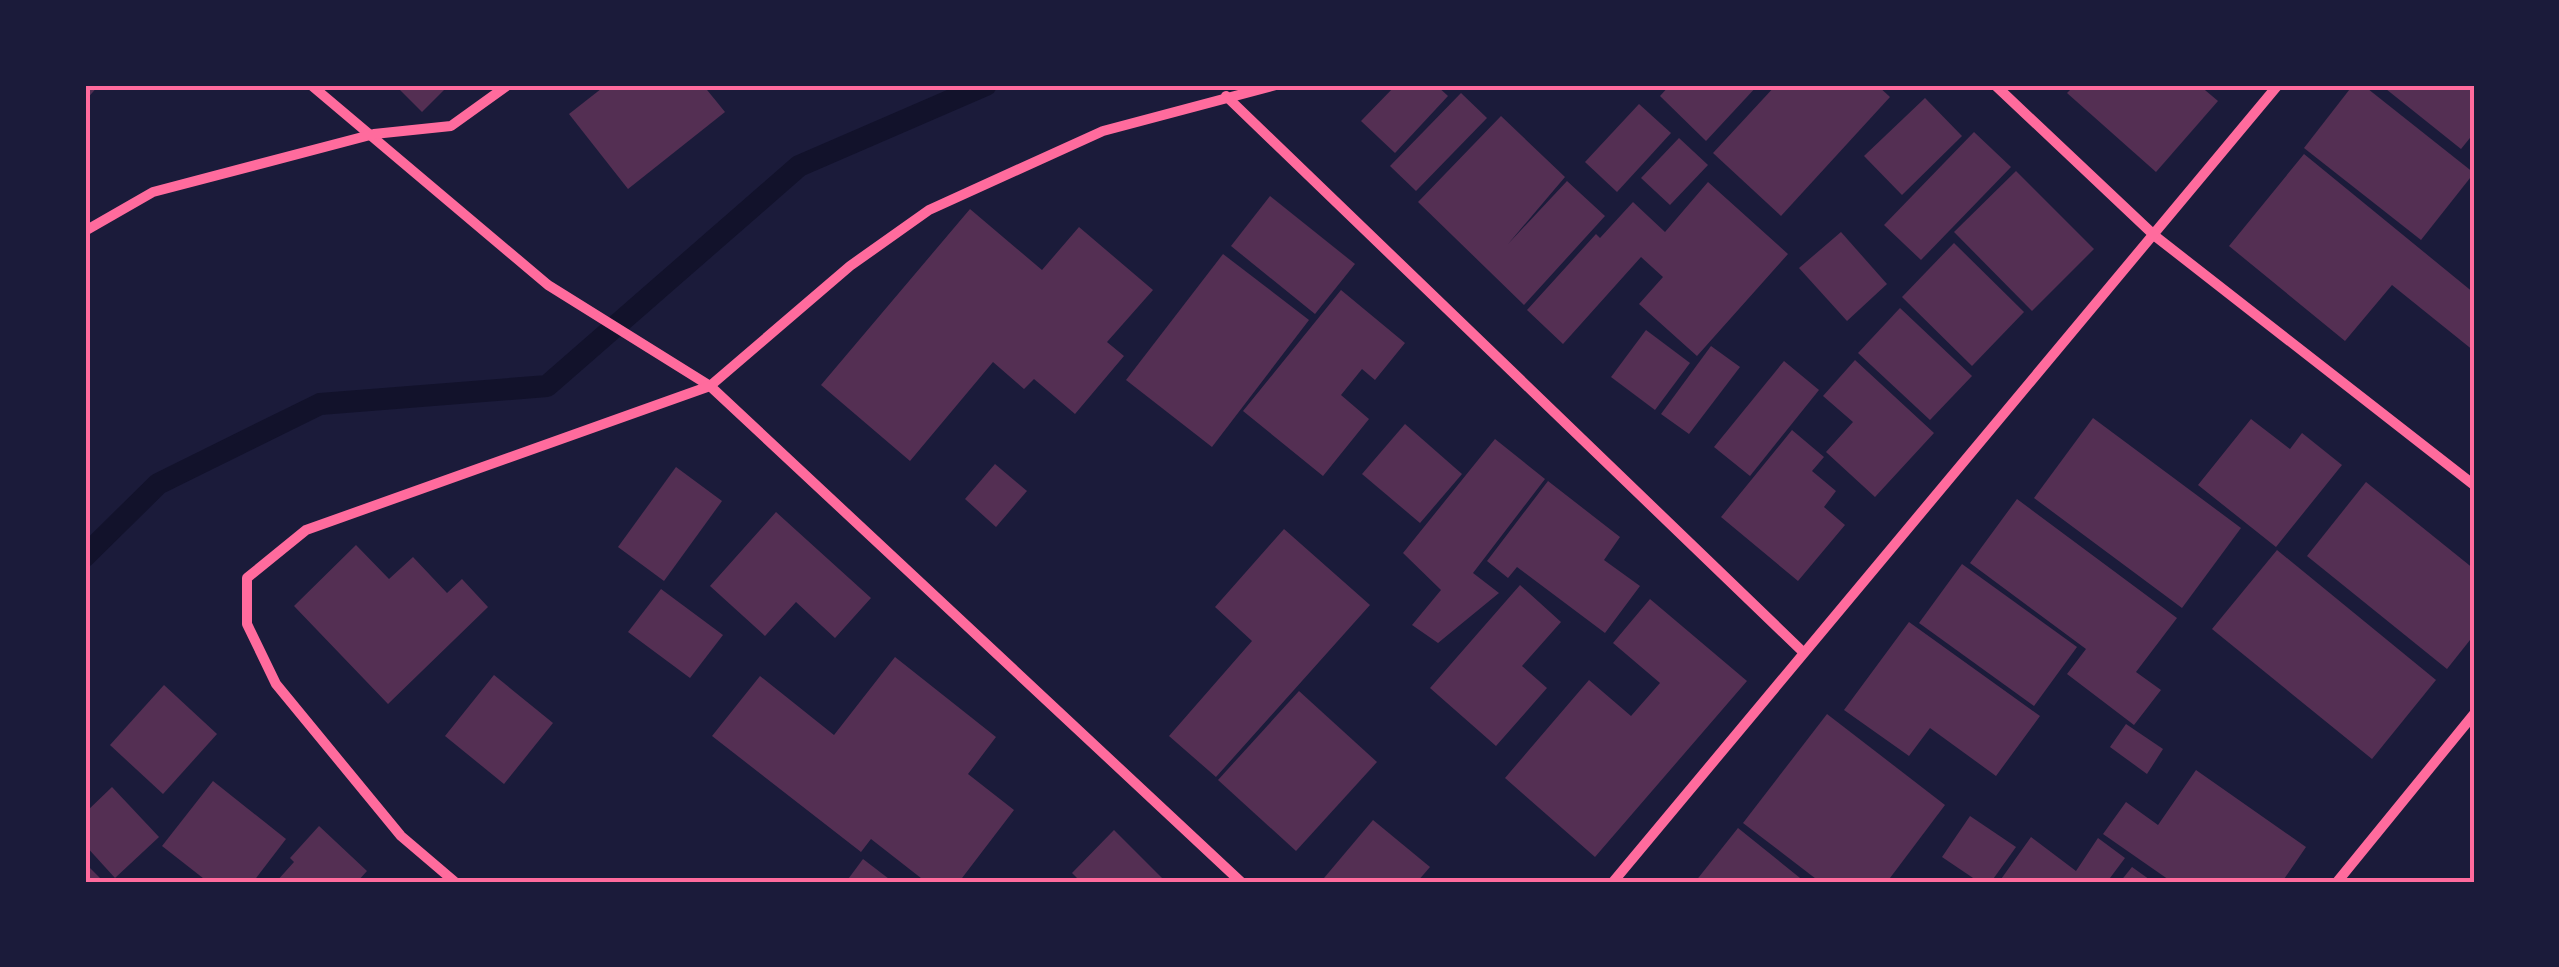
<svg xmlns="http://www.w3.org/2000/svg" width="2559" height="967" font-family="'DM Sans',sans-serif">
<style>
.lines{fill:none;stroke-linecap:round;stroke-linejoin:round}
.stream{stroke:#12122b;stroke-width:22}
.building{fill:#542f53}
.minor{stroke:#ff6b9d;stroke-width:10}
.neatline{fill:none;stroke:#ff6b9d;stroke-width:4}
</style>
<rect width="100%" height="100%" fill="#1b1b3a"/>
<g class="lines">
<path class="stream" d="M85 556 158 484 320 404 547 386 799 166 986 85"/>
</g>
<g class="building">
<path d="M85 85H99L85 101Z"/>
<path d="M395 85H449L422 112Z"/>
<path d="M606 85H703L725 112 628 189 569 114Z"/>
<path d="M1396 85H1436L1448 96 1395 153 1361 121Z"/>
<path d="M1670 85H1758L1706 141 1660 96Z"/>
<path d="M1776 85H1877L1890 97 1781 216 1713 153Z"/>
<path d="M2075 85H2199L2218 101 2156 172 2067 93Z"/>
<path d="M2353 85H2363L2474 173 2421 240 2304 148Z"/>
<path d="M2381 85H2474V133L2461 149Z"/>
<path d="M1461 93 1487 118 1416 191 1390 166Z"/>
<path d="M1925 98 1962 136 1902 195 1864 156Z"/>
<path d="M1639 104 1671 133 1617 192 1585 162Z"/>
<path d="M1501 116 1565 177 1508 244 1567 181 1605 216 1524 305 1418 202Z"/>
<path d="M1974 132 2011 167 1921 260 1884 225Z"/>
<path d="M1679 138 1708 165 1670 205 1641 178Z"/>
<path d="M2304 154 2474 293V351L2392 285 2345 341 2229 246Z"/>
<path d="M2016 171 2094 249 2032 311 1954 232Z"/>
<path d="M1708 182 1788 254 1697 356 1639 304 1663 277 1641 257 1563 344 1527 310 1596 234 1600 238 1633 202 1665 232Z"/>
<path d="M1270 196 1355 264 1315 314 1231 246Z"/>
<path d="M970 209 1042 270 1079 227 1153 290 1107 342 1124 356 1075 414 1034 379 1024 389 993 362 910 461 821 385Z"/>
<path d="M1841 232 1887 284 1847 321 1799 268Z"/>
<path d="M1954 243 2024 312 1972 366 1902 297Z"/>
<path d="M1223 254 1309 320 1212 447 1126 380Z"/>
<path d="M1341 290 1405 343 1375 380 1362 369 1341 395 1369 419 1323 476 1243 411Z"/>
<path d="M1900 308 1972 376 1930 420 1858 353Z"/>
<path d="M1646 330 1690 363 1655 410 1611 377Z"/>
<path d="M1711 346 1740 367 1689 434 1661 414Z"/>
<path d="M1855 360 1934 433 1875 497 1826 452 1853 422 1823 396Z"/>
<path d="M1784 361 1819 390 1750 476 1714 447Z"/>
<path d="M2093 418 2241 528 2182 608 2034 498Z"/>
<path d="M2251 419 2290 449 2302 433 2342 465 2276 547 2198 485Z"/>
<path d="M1405 424 1462 474 1420 523 1362 474Z"/>
<path d="M1792 430 1824 457 1812 471 1836 491 1824 507 1845 525 1798 581 1721 517Z"/>
<path d="M1495 439 1545 479 1473 573 1499 593 1438 643 1412 625 1441 590 1403 553Z"/>
<path d="M995 464 1027 491 996 527 965 499Z"/>
<path d="M676 467 722 501 664 581 618 547Z"/>
<path d="M1548 481 1620 537 1604 560 1640 586 1605 633 1517 567 1508 578 1487 561Z"/>
<path d="M2366 482 2474 569V635L2447 669 2307 556Z"/>
<path d="M2017 499 2177 618 2136 672 2161 690 2134 725 2067 674 2086 649 1970 563Z"/>
<path d="M776 512 871 598 835 638 796 602 765 636 710 586Z"/>
<path d="M1284 529 1370 605 1216 777 1169 736 1252 641 1215 607Z"/>
<path d="M356 545 389 579 413 557 447 593 462 579 488 607 388 704 294 606Z"/>
<path d="M2277 550 2436 680 2372 759 2212 629Z"/>
<path d="M1962 564 2077 647 2034 706 1919 623Z"/>
<path d="M1520 585 1561 622 1522 666 1547 688 1496 746 1430 688Z"/>
<path d="M661 589 723 635 690 678 628 632Z"/>
<path d="M1650 599 1747 681 1595 857 1505 778 1589 680 1631 716 1660 683 1613 643Z"/>
<path d="M1909 622 2040 716 1996 776 1930 728 1909 756 1844 710Z"/>
<path d="M895 657 996 737 968 774 1014 810 959 882H926L871 839 861 852 712 736 760 676 834 735Z"/>
<path d="M494 675 553 723 504 784 445 736Z"/>
<path d="M164 685 217 734 163 794 110 745Z"/>
<path d="M1299 691 1377 762 1296 851 1218 780Z"/>
<path d="M1827 714 1945 805 1887 882H1820L1743 823Z"/>
<path d="M2126 724 2163 749 2147 774 2110 747Z"/>
<path d="M2196 770 2306 847 2282 882H2172L2103 834 2126 802 2158 825Z"/>
<path d="M213 781 286 839 253 882H208L162 846Z"/>
<path d="M112 787 159 837 115 878 85 845V813Z"/>
<path d="M1970 816 2016 847 1991 882H1979L1942 857Z"/>
<path d="M1373 820 1430 867 1417 882H1328L1324 878Z"/>
<path d="M319 826 367 871 357 882H276L294 862 290 858Z"/>
<path d="M1738 828 1805 882H1695Z"/>
<path d="M1114 830 1166 882H1081L1072 873Z"/>
<path d="M2031 837 2076 871 2098 838 2125 858 2107 882H1999Z"/>
<path d="M863 859 893 882H846Z"/>
<path d="M85 863 104 882H85Z"/>
<path d="M2132 867 2153 882H2120Z"/>
</g>
<g class="lines">
<g class="minor">
<path d="M311 85 548 285 710 386 1241 882"/>
<path d="M1995 85 2155 236 2474 485"/>
<path d="M1226 96 1802 651"/>
<path d="M85 231 153 192 374 134 451 126 508 85"/>
<path d="M455 882 401 836 276 684 247 624V578L306 530 710 386 850 266 929 210 1103 131 1276 85"/>
<path d="M1613 882 2278 85"/>
<path d="M2337 882 2474 714"/>
</g>
</g>
<rect width="2559" height="967" fill="none" stroke="#1b1b3a" stroke-width="175"/>
<rect x="88" y="88" width="2384" height="792" class="neatline"/>
</svg>
